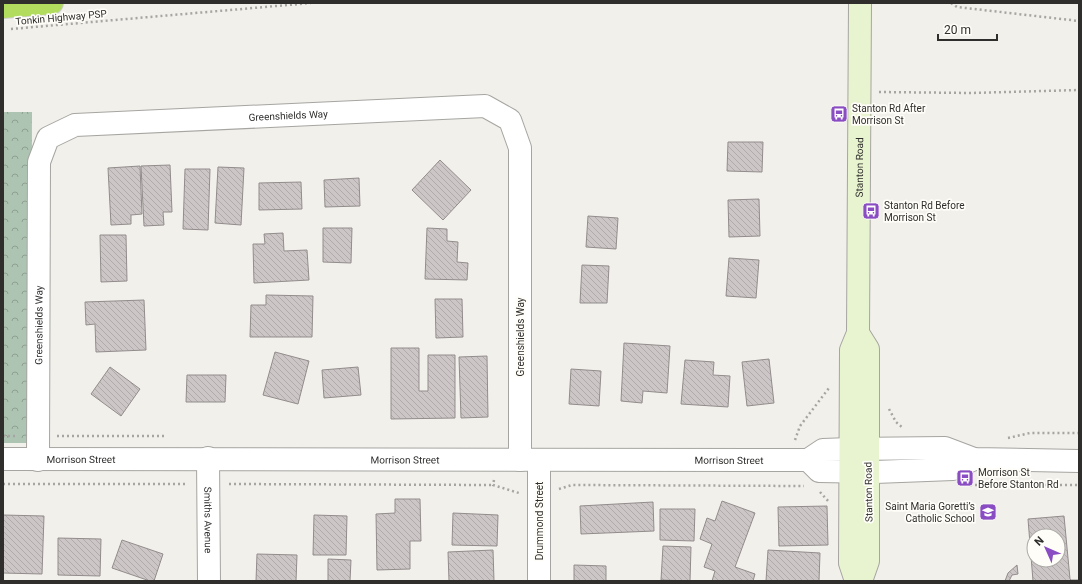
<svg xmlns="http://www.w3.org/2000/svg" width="1082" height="584" font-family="Roboto,sans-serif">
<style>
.park{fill:url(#park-crowns)}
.building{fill:url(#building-back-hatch);stroke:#928d8c;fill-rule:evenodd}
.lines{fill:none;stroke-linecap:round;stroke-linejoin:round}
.street-casing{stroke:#a6a5a1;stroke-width:24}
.secondary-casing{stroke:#a6a5a1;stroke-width:24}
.highway-casing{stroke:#cdcdcd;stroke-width:24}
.path{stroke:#a6a5a2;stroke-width:2.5;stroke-dasharray:2 3;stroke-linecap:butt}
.street{stroke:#fff;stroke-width:22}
.secondary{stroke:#e8f4cf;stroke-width:22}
.highway{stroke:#b2dc5e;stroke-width:22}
.labels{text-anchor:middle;stroke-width:3.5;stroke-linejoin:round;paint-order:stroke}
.street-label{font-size:10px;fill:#2f2e2d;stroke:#fefdf8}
.poi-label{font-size:10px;fill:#2f2e2d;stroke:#fefdf8;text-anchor:start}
</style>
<defs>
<pattern id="park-crowns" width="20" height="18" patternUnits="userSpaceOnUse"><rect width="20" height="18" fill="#aec4b2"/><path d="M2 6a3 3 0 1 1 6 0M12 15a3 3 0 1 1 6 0" fill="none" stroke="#8ea091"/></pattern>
<pattern id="building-back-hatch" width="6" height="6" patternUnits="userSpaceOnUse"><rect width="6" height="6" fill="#ccc6c6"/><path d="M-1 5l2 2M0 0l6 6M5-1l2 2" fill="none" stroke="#b0aaaa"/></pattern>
</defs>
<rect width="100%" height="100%" fill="#f1f0eb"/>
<path class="park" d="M3 112H32L31 443H3Z"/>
<g class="building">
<path d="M728 142H763L762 172 727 171Z"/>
<path d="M440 160 471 190 443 220 412 190Z"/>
<path d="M170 165 172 212H163L164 225 144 226 141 166Z"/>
<path d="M140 166 142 214 131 215V224L111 225 108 168Z"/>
<path d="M218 167 244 168 241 225 215 223Z"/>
<path d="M185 169H210L208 230 183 229Z"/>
<path d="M359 178 360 206 325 207 324 180Z"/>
<path d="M301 182 302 209 259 210V183Z"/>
<path d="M759 199 760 236 729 237 728 200Z"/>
<path d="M588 216 618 218 616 249 586 247Z"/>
<path d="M323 228H352L351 263 323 262Z"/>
<path d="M427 228 447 229V241L458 242 457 262 468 263 467 280 425 279Z"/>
<path d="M283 233 284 251 307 250 309 280 254 283 253 244H265L264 234Z"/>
<path d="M100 235H126L127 281 101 282Z"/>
<path d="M729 258 759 260 756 298 726 296Z"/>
<path d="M582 265 609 266 607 303H580Z"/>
<path d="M266 295 313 296 312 337H250L251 305H266Z"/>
<path d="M435 299H462L463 337 436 338Z"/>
<path d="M144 300 146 350 96 352 95 324 86 325 85 302Z"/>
<path d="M624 343 670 346 667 393 643 391 642 403 621 401Z"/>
<path d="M391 348H419V391H428V355H455V418L391 419Z"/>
<path d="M275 352 309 361 298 404 263 395Z"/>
<path d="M487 356 488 417 461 418 459 357Z"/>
<path d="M769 359 774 403 747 406 742 362Z"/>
<path d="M685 360 714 362 713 375 730 376 728 407 681 404Z"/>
<path d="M110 367 140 389 121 416 91 394Z"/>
<path d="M358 367 361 395 324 398 322 370Z"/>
<path d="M571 369 601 371 599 406 569 404Z"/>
<path d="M187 375H226L225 402H186Z"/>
<path d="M395 499H420L421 541H410V569L377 570 376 514 395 513Z"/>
<path d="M722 501 755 513 735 567 755 574 753 581H712L715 571 704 567 712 544 700 539 707 518 715 521Z"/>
<path d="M653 502 654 531 581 534 580 506Z"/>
<path d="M827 506 828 545 779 546 778 507Z"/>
<path d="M660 509H695L694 541 660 540Z"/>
<path d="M453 513 498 515 497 546 452 545Z"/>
<path d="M3 515 44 516 42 574 3 573Z"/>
<path d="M314 515 347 516 346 555H313Z"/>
<path d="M1064 516 1070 579 1071 580H1079V581H1033L1028 519ZM1034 536H1058V560H1034Z"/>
<path d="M58 538 101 539 100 576 58 575Z"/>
<path d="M122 540 163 554 154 581H150L112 568Z"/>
<path d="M663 546 691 547 690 581 661 580Z"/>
<path d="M493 550 494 581H449L448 552Z"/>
<path d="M768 550 820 553 819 581H766Z"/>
<path d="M257 554 297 555 296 581H256Z"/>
<path d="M328 559 351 560 350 581H328Z"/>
<path d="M574 565 606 566V581H574Z"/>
<path d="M1017 565 1018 574 1012 575 1009 581H1005L1008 573Z"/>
</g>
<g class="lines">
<g class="street-casing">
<g id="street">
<path id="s1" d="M208 458 209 581"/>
<path id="s2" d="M3 459 808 460 823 450 850 449 945 448 974 459 1079 461"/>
<path id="s3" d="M38 460 39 162 48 138 75 125 485 106 510 120 520 148V460"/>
<path d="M808 460 819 471 875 472 953 469 974 459"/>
<path d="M539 581V460"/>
</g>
</g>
<g class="secondary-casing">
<g id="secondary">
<path d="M858 333 868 349V561L861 581"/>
<path id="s4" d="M856 581 850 563 851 350 858 333 860 3"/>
</g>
</g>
<g class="highway-casing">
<path id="highway" d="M3 7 52 3"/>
</g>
<g class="path">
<path d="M951 3 957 7 1079 21"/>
<path d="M11 29 311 3"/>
<path d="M879 92 971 93 1079 90"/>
<path d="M889 409 896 422 903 428"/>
<path d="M3 436H18"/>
<path d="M57 436H164"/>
<path d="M1008 438 1030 433H1079"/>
<path d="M795 440 800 426 829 388"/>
<path d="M494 480 493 485 519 493"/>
<path d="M3 484H188"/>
<path d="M229 484 493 485"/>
<path d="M970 485H1079"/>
<path d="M559 489 572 485 804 486"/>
<path d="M820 492 829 502"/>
</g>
<use href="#street" class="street"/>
<use href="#secondary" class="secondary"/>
<use href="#highway" class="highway"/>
</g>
<defs>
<g id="bus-square" transform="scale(0.9)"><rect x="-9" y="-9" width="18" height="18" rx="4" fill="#894cc2" stroke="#fefdf8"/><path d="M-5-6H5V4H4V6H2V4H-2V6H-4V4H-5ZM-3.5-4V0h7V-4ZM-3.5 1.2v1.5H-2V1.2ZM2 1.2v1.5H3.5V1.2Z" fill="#fff"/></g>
<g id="school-square" transform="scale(0.9)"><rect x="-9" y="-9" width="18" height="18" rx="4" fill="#894cc2" stroke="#fefdf8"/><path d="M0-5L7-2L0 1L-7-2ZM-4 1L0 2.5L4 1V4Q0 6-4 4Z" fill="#fff"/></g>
</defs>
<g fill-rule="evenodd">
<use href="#bus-square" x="839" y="114"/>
<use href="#bus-square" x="871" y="211"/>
<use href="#bus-square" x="965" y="478"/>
<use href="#school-square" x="988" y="512"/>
</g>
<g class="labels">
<g class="street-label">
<text transform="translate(61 17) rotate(-5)" y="4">Tonkin Highway PSP</text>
<text dy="4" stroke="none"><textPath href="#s3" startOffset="567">Greenshields Way</textPath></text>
<text dy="4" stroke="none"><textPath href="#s4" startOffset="416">Stanton Road</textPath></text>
<text dy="4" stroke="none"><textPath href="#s3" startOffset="135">Greenshields Way</textPath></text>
<text transform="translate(520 337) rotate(-90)" y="4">Greenshields Way</text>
<text dy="4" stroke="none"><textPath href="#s2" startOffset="78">Morrison Street</textPath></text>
<text dy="4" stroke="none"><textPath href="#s2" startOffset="402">Morrison Street</textPath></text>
<text dy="4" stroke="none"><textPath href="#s2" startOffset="726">Morrison Street</textPath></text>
<text transform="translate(868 492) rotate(-91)" y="4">Stanton Road</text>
<text dy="4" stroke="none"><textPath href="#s1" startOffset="62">Smiths Avenue</textPath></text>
<text transform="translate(539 521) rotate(-90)" y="4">Drummond Street</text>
</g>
<g class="poi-label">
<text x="852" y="112">Stanton Rd After<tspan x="852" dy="12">Morrison St</tspan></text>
<text x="884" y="209">Stanton Rd Before<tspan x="884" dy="12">Morrison St</tspan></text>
<text x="978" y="476">Morrison St<tspan x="978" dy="12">Before Stanton Rd</tspan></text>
<text x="975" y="510" text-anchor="end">Saint Maria Goretti’s<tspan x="975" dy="12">Catholic School</tspan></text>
</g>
</g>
<rect width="1082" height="584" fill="none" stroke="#2f2e2d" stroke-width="8"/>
<g transform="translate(1046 548) rotate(315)"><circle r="19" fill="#fefdf8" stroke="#abaaa7"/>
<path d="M0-3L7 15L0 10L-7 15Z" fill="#894cc2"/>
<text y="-6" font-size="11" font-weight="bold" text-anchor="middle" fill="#2f2e2d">N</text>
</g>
<path d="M938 34v6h59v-6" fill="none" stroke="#2f2e2d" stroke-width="2"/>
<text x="944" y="34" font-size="12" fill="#2f2e2d" stroke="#fefdf8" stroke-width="3" paint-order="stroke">20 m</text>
</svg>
